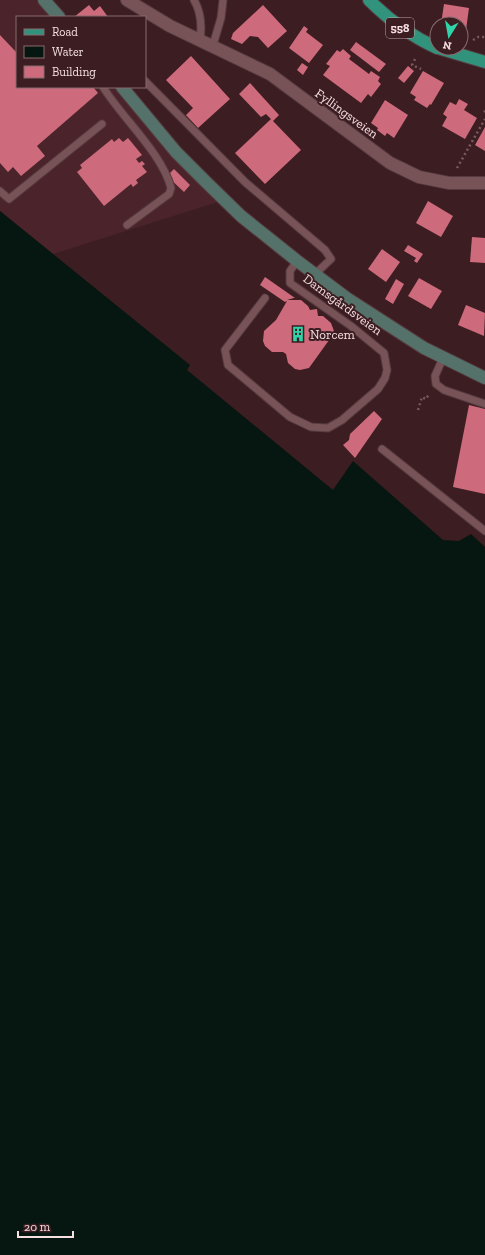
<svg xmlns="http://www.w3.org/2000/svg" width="485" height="1255" font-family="'Zilla Slab',serif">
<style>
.built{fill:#4b242b}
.water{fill:#061611}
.building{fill:#cd6a7c}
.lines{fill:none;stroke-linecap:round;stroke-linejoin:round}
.lane-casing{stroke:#553a3f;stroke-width:9}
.street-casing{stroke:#553a3f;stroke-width:14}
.secondary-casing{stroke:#553a3f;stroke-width:14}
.primary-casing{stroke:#553a3f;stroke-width:14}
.path{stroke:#775b5f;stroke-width:2.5;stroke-dasharray:2 3;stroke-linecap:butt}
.lane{stroke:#775257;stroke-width:7}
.street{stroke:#775257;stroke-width:12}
.secondary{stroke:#54726a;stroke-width:12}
.primary{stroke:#31937c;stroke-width:12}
.labels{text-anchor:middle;stroke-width:4;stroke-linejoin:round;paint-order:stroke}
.shield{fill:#3c1d22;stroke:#bea5a8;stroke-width:1}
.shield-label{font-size:12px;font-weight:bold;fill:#f5dfe1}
.street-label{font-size:13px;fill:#f5dfe1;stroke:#3c1d22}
.poi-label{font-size:13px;fill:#f5dfe1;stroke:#3c1d22;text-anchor:start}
</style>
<rect width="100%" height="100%" fill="#3c1d22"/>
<path class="built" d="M0 0H36L52 17H17V87H116L221 201 53 254 0 211Z"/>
<path class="water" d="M0 211 190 365 187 370 333 490 353 461 443 540 459 541 471 534 485 547V1255H0Z"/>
<g class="building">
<path d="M444 4 469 8 466 30 461 29V24H441Z"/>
<path d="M89 5 94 11 100 6 108 17H74Z"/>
<path d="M263 5 287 31 268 48 258 37 250 36 242 44 231 39 233 33Z"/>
<path d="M304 26 308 29 306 32 323 45 309 63 289 48Z"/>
<path d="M0 35 17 53V87H93L98 93 37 146 45 156 21 176 13 167 8 172 0 163Z"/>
<path d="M356 42 386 64 379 72 350 50Z"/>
<path d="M343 49 351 56 349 59 369 74 371 71 380 77 378 81 381 84 371 97 368 94 361 103 323 75 330 66 326 64 337 50 340 52Z"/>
<path d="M191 56 230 99 198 128 186 115 193 108 166 80Z"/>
<path d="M302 63 308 67 303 75 297 70Z"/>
<path d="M408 66 414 71 404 83 398 78Z"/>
<path d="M423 71 444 83 431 105 430 104 427 108 414 100 416 97 410 93Z"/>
<path d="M250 83 279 115 273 121 301 150 265 184 235 153 271 119 266 114 261 117 239 94Z"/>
<path d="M459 99 468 104 464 110 477 118 465 139 442 126 447 117 443 114 450 102 456 105Z"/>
<path d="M385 100 408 115 394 138 387 133 385 136 377 130 378 128 371 123Z"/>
<path d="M485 127V151L475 145Z"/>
<path d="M119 138 123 142 128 138 142 155 136 159 139 163 142 161 145 164 142 166 147 172 136 180 138 183 133 187 131 184 104 206 77 172 82 168 80 165 112 139 114 142Z"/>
<path d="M174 169 190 185 184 192 167 176Z"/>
<path d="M428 201 453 216 441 237 416 223Z"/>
<path d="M472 237 485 238V263L470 262Z"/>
<path d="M408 245 423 254 417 263 414 261 416 258 404 251Z"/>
<path d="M382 249 400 262 386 282 368 269Z"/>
<path d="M265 277 295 298H294L287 300H301L308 306 310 310 317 309 318 316H323L331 323 334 331 332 336 309 368 300 370 295 369 288 363 286 354 283 352H272L265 346 263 341 264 331 276 320 287 301 285 302 260 285Z"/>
<path d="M419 278 442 291 431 309 408 296Z"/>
<path d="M396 279 404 284 393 304 385 299Z"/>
<path d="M466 305 485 313 484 336 458 325Z"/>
<path d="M469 405 485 409V494L453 487Z"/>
<path d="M374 411 382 419 355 458 343 445 349 440 350 434Z"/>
</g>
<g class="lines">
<g class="lane-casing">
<g id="lane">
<path d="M194 0C201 12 202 26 200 40"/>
<path d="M213 45 221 18 223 0"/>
<path d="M145 81 245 182 325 250 331 259 315 274"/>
<path d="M103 87C122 118 162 153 171 188L169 194 127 225"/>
<path d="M0 191 9 199 102 124"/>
<path d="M265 298 225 350 228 365 290 417 311 427 328 428 342 420 378 389 385 378 387 370 384 353 351 326 290 283V271L297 261"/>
<path d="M443 358 435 376 436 384 444 390 485 404"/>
<path d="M382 449 485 531"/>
</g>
</g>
<g class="street-casing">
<path id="street" d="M127 0 170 26 270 74 390 163 419 177 449 183H485"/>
</g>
<g class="secondary-casing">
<g id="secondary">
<path d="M44 0 59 17"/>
<path d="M122 87 176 152 206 182 241 216 296 260 348 299 424 348 485 378"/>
</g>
</g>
<g class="primary-casing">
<g id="primary">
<path d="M369 0C390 21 411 36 437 48"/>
<path d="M438 48 485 62"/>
</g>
</g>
<g class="path">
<path d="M473 40 478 37H485"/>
<path d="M415 59 412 65 421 69"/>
<path d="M484 112 485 111"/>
<path d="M457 168 485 119"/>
<path d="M418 410 422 397 426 399 429 394"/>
</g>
<use href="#lane" class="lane"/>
<use href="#street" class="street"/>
<use href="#secondary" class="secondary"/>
<use href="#primary" class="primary"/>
</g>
<defs>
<g id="building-bare" transform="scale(1.2)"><path d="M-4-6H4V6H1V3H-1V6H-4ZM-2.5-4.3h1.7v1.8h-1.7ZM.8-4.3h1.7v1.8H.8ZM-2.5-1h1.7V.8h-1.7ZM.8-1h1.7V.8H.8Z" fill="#30d4aa" stroke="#3c1d22" stroke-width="2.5" paint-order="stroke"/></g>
</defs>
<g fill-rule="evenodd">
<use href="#building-bare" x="298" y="334"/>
</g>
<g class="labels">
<rect class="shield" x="386" y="18" width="28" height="20" rx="3"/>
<g class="shield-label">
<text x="400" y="32">558</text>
</g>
<g class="street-label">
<text transform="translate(347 113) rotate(36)" y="5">Fyllingsveien</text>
<text transform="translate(343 304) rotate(36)" y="5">Damsgårdsveien</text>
</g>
<g class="poi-label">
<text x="310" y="339">Norcem</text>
</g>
</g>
<rect x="16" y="16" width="130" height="72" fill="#3c1d22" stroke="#866b6e"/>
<rect x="24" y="29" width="20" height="6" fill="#31937c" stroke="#866b6e"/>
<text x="52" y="36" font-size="12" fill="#f5dfe1">Road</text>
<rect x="24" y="46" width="20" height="12" fill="#061611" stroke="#866b6e"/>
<text x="52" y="56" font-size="12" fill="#f5dfe1">Water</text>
<rect x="24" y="66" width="20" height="12" fill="#cd6a7c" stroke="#866b6e"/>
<text x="52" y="76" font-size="12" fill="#f5dfe1">Building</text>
<g transform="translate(449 36) rotate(191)"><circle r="19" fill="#3c1d22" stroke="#866b6e"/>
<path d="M0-3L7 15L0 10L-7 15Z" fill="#30d4aa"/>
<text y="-6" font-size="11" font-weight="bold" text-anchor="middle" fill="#f5dfe1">N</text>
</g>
<path d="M18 1231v6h55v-6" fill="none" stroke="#f5dfe1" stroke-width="2"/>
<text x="24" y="1231" font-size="12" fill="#f5dfe1" stroke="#3c1d22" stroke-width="3" paint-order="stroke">20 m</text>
</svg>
